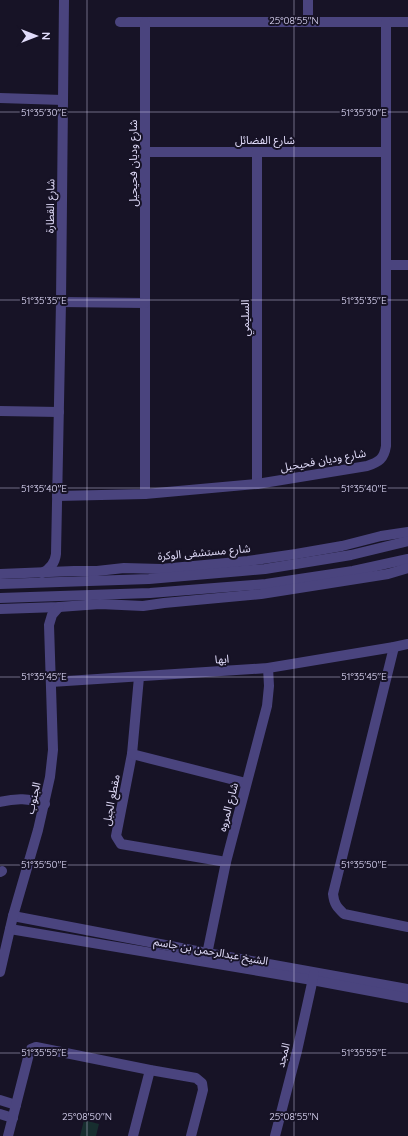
<svg xmlns="http://www.w3.org/2000/svg" width="408" height="1136" font-family="Quicksand,'Noto Sans Arabic',sans-serif">
<style>
.green{fill:#172e2f}
.lines{fill:none;stroke-linecap:round;stroke-linejoin:round}
.minor{stroke:#4a447e;stroke-width:10}
.ticks{fill:none;stroke:#e1dcfa;stroke-width:1;stroke-opacity:0.45}
.labels{text-anchor:middle;stroke-width:4;stroke-linejoin:round;paint-order:stroke}
.street-label{font-size:11px;fill:#e1dcfa;stroke:#171326}
.ticks-label{font-size:10px;text-anchor:middle;fill:#e1dcfa;stroke:#171326;stroke-width:4;stroke-linejoin:round;paint-order:stroke}
</style>
<rect width="100%" height="100%" fill="#171326"/>
<path class="green" d="M84 1120 99 1124 96 1136H80Z"/>
<g class="lines">
<g class="minor">
<path d="M308 0V22"/>
<path d="M120 22H408"/>
<path d="M145 22V494"/>
<path d="M0 98 63 100"/>
<path d="M145 152H386"/>
<path d="M257 152V484"/>
<path d="M386 265H408"/>
<path d="M61 302 145 303"/>
<path d="M0 411 59 412"/>
<path d="M57 496 145 494 257 484 367 466C379 462 384 459 386 446V22"/>
<path d="M42 573C50 569 55 563 56 554L61 302 64 0"/>
<path d="M0 574 74 571H97L124 568 161 569 248 561 296 554 342 546 381 536 408 532"/>
<path d="M0 584 149 579 242 571 265 569 351 555 408 541"/>
<path d="M0 598 150 593 266 584 353 571 408 559"/>
<path d="M0 609 59 607 100 604 143 606 164 603 261 594 388 574 408 568"/>
<path d="M394 647 333 894C334 904 337 907 344 914L408 927"/>
<path d="M139 677 132 754 116 836 121 844 226 862"/>
<path d="M51 682 268 668 394 647 408 644"/>
<path d="M132 754 246 783"/>
<path d="M0 802C16 798 29 798 45 804"/>
<path d="M0 872 2 871"/>
<path d="M13 916 207 953 408 989"/>
<path d="M10 929 312 980 408 998"/>
<path d="M206 959 226 862 267 706 269 686 268 668"/>
<path d="M0 972 13 916 38 830 50 777 53 750 49 625 52 615 59 607"/>
<path d="M0 1100 16 1105"/>
<path d="M0 1114 13 1118"/>
<path d="M8 1136 29 1054 31 1049 36 1047 150 1070 196 1078 202 1083 203 1090 191 1136"/>
<path d="M133 1136 150 1070"/>
<path d="M275 1136 297 1051 314 974"/>
</g>
</g>
<path class="ticks" d="M87 0V1136M294 0V1136M0 112H408M0 300H408M0 488H408M0 677H408M0 865H408M0 1053H408"/>
<g class="labels">
<g class="street-label">
<text x="265" y="144">شارع الفضائل</text>
<text transform="translate(133 163) rotate(-90)" y="4">شارع وديان فحيحيل</text>
<text transform="translate(50 206) rotate(-89)" y="4">شارع القطارة</text>
<text transform="translate(245 318) rotate(-90)" y="4">السليمي</text>
<text transform="translate(323 460) rotate(-10)" y="4">شارع وديان فحيحيل</text>
<text transform="translate(204 552) rotate(-5)" y="4">شارع مستشفى الوكرة</text>
<text transform="translate(222 659) rotate(-4)" y="4">ابها</text>
<text transform="translate(33 798) rotate(-77)" y="4">الجنوب</text>
<text transform="translate(111 800) rotate(-79)" y="4">مقطع الجبل</text>
<text transform="translate(228 807) rotate(-75)" y="4">شارع المروه</text>
<text transform="translate(211 951) rotate(10)" y="4">الشيخ عبدالرحمن بن جاسم</text>
<text transform="translate(283 1055) rotate(-76)" y="4">المجد</text>
</g>
</g>
<g class="ticks-label">
<text x="294" y="24">25°08'55"N</text>
<text x="364" y="116">51°35'30"E</text>
<text x="44" y="116">51°35'30"E</text>
<text x="44" y="304">51°35'35"E</text>
<text x="364" y="304">51°35'35"E</text>
<text x="44" y="492">51°35'40"E</text>
<text x="364" y="492">51°35'40"E</text>
<text x="364" y="680">51°35'45"E</text>
<text x="44" y="680">51°35'45"E</text>
<text x="364" y="868">51°35'50"E</text>
<text x="44" y="868">51°35'50"E</text>
<text x="44" y="1056">51°35'55"E</text>
<text x="364" y="1056">51°35'55"E</text>
<text x="87" y="1120">25°08'50"N</text>
<text x="294" y="1120">25°08'55"N</text>
</g>
<g transform="translate(36 36) rotate(90)" stroke="#171326" stroke-width="3" paint-order="stroke">
<path d="M0-3L7 15L0 10L-7 15Z" fill="#e1dcfa"/>
<text y="-6" font-size="11" font-weight="bold" text-anchor="middle" fill="#e1dcfa">N</text>
</g>
</svg>
